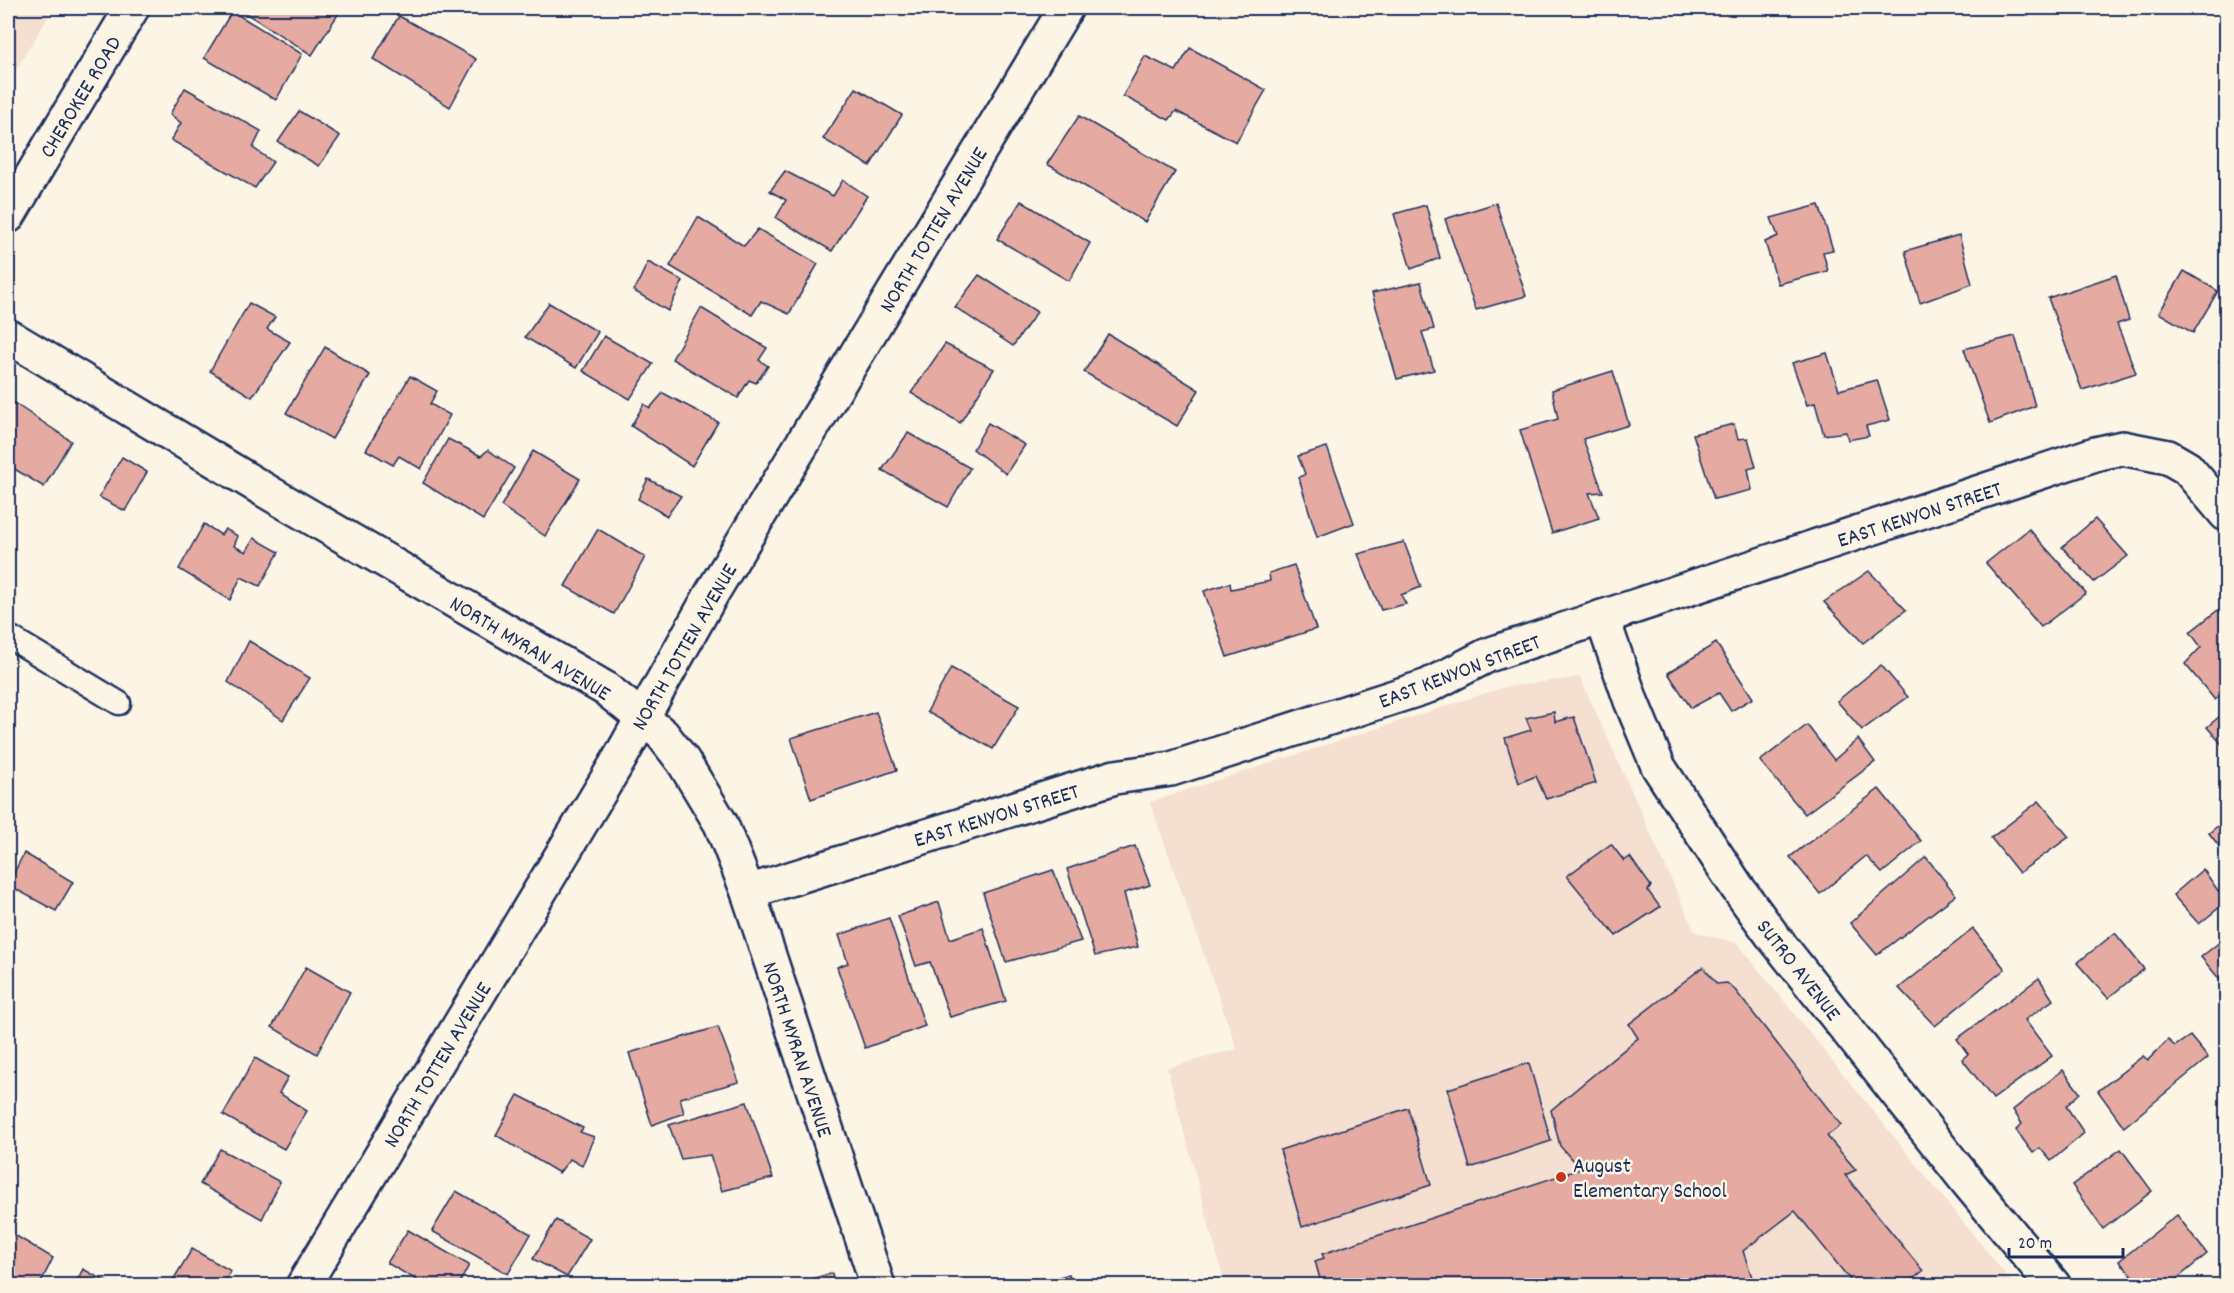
<svg xmlns="http://www.w3.org/2000/svg" width="2234" height="1293" font-family="Dekko,sans-serif">
<style>
.built{fill:#f5dfd1}
.building{fill:#e5aba2;stroke:#1b2f5e;stroke-width:1.5}
.lines{fill:none;stroke-linecap:round;stroke-linejoin:round}
.lane-casing{stroke:#1b2f5e;stroke-width:27}
.street-casing{stroke:#1b2f5e;stroke-width:38}
.secondary-casing{stroke:#1b2f5e;stroke-width:38}
.lane{stroke:#fcf5e5;stroke-width:22}
.street{stroke:#fcf5e5;stroke-width:33}
.secondary{stroke:#fcf5e5;stroke-width:33}
.poi-dot{fill:#c8321e;stroke:#fcf5e5;stroke-width:2}
.labels{text-anchor:middle;stroke-width:5;stroke-linejoin:round;paint-order:stroke}
.street-label{font-size:22px;fill:#1b2f5e;stroke:#fcf5e5}
.poi-label{font-size:22px;fill:#1b2f5e;stroke:#fcf5e5;text-anchor:start}
</style>
<rect width="100%" height="100%" fill="#fcf5e5"/>
<filter id="ink" filterUnits="userSpaceOnUse"><feTurbulence type="fractalNoise" baseFrequency=".0167" numOctaves="2"/><feDisplacementMap in="SourceGraphic" scale="12" xChannelSelector="R" yChannelSelector="G"/><feConvolveMatrix kernelMatrix="1 2 1 2 8 2 1 2 1" color-interpolation-filters="sRGB"/></filter>
<g filter="url(#ink)">
<g class="built">
<path d="M8 8H54L8 82Z"/>
<path d="M1580 677 1695 932 1737 943 2014 1285H1225L1167 1068 1237 1049 1150 802 1505 687Z"/>
</g>
<g class="building">
<path d="M244 8H342L312 55 242 11Z"/>
<path d="M232 11 302 54 276 100 204 58Z"/>
<path d="M399 16 476 59 450 107 373 59Z"/>
<path d="M1190 48 1266 90 1236 142 1176 111 1169 120 1123 96 1145 56 1176 71Z"/>
<path d="M185 88 261 131 253 148 273 162 255 188 171 140 181 123 170 114Z"/>
<path d="M856 88 902 115 870 166 823 139Z"/>
<path d="M299 111 340 136 319 166 278 142Z"/>
<path d="M1079 116 1175 172 1145 222 1047 164Z"/>
<path d="M785 171 833 196 843 180 867 196 832 251 776 218 786 200 770 191Z"/>
<path d="M1021 201 1090 243 1069 281 997 239Z"/>
<path d="M1496 203 1526 296 1476 310 1445 219Z"/>
<path d="M1426 205 1440 258 1411 269 1394 214Z"/>
<path d="M1819 205 1833 250 1823 252 1828 271 1778 284 1765 242 1778 236 1771 218Z"/>
<path d="M698 217 744 246 758 229 818 264 789 314 761 301 752 315 670 266Z"/>
<path d="M1959 235 1972 284 1920 303 1905 251Z"/>
<path d="M648 262 683 281 668 311 634 291Z"/>
<path d="M2184 271 2218 291 2193 333 2159 313Z"/>
<path d="M979 275 1037 312 1013 346 955 307Z"/>
<path d="M2116 275 2129 320 2117 324 2136 373 2082 390 2048 298Z"/>
<path d="M1421 282 1434 329 1422 332 1434 370 1397 379 1372 293Z"/>
<path d="M249 303 275 317 267 329 290 342 252 397 210 371Z"/>
<path d="M549 303 598 332 576 368 525 337Z"/>
<path d="M701 308 767 348 759 360 768 366 756 383 749 380 738 398 672 359Z"/>
<path d="M1108 334 1199 390 1177 426 1084 372Z"/>
<path d="M604 336 653 364 630 399 583 371Z"/>
<path d="M2015 336 2035 406 1990 423 1964 349Z"/>
<path d="M945 344 994 369 960 423 911 393Z"/>
<path d="M325 347 370 375 332 439 286 413Z"/>
<path d="M1827 353 1839 390 1877 380 1890 420 1866 426 1869 436 1848 440 1846 432 1824 435 1815 403 1807 405 1792 363Z"/>
<path d="M2226 355V370L2219 361Z"/>
<path d="M1613 371 1629 425 1583 439 1603 492 1589 493 1599 518 1552 533 1520 430 1558 419 1552 390Z"/>
<path d="M410 376 437 391 430 404 450 415 421 469 399 456 393 465 366 450Z"/>
<path d="M663 393 718 422 692 466 631 426 644 404 650 408Z"/>
<path d="M8 399 71 441 44 487 8 465Z"/>
<path d="M988 423 1025 445 1006 474 973 449Z"/>
<path d="M1734 424 1738 439 1748 438 1756 467 1748 469 1752 490 1714 499 1693 434Z"/>
<path d="M908 433 970 468 948 507 882 470Z"/>
<path d="M448 439 481 456 488 450 514 468 483 520 423 483Z"/>
<path d="M1327 447 1354 523 1317 537 1299 478 1305 474 1298 456Z"/>
<path d="M533 451 580 479 545 536 501 506Z"/>
<path d="M122 457 147 472 125 511 99 497Z"/>
<path d="M648 479 681 496 667 516 638 499Z"/>
<path d="M2095 519 2128 556 2094 582 2062 547Z"/>
<path d="M204 524 221 535 225 529 238 536 234 546 246 552 254 538 279 552 260 586 241 577 230 600 179 569Z"/>
<path d="M598 529 645 557 614 614 565 586Z"/>
<path d="M2029 529 2086 593 2041 627 1986 563Z"/>
<path d="M1404 542 1421 587 1401 595 1406 604 1381 610 1358 554Z"/>
<path d="M1294 565 1316 629 1227 657 1204 591 1230 583 1231 589 1270 581 1269 573Z"/>
<path d="M1869 571 1906 610 1863 643 1824 602Z"/>
<path d="M2218 610 2226 620V690L2215 700 2185 664 2201 647 2190 632Z"/>
<path d="M249 641 310 678 283 720 228 682Z"/>
<path d="M1716 643 1753 698 1731 711 1719 693 1691 708 1668 673Z"/>
<path d="M1881 665 1908 697 1862 730 1837 701Z"/>
<path d="M951 668 1019 706 993 749 927 712Z"/>
<path d="M2226 711V749L2207 727Z"/>
<path d="M876 712 897 770 811 799 791 738Z"/>
<path d="M1554 712 1555 722 1574 717 1596 783 1546 799 1536 776 1519 783 1505 738 1531 730 1526 718Z"/>
<path d="M1807 725 1834 760 1858 739 1875 762 1805 814 1760 761Z"/>
<path d="M1879 789 1921 841 1882 873 1866 856 1820 894 1790 857Z"/>
<path d="M2039 801 2069 837 2019 873 1991 838Z"/>
<path d="M2226 819V855L2209 833Z"/>
<path d="M1611 844 1624 861 1630 857 1651 886 1648 891 1660 907 1616 936 1567 876Z"/>
<path d="M1135 846 1150 885 1124 893 1138 947 1095 956 1067 869Z"/>
<path d="M24 853 73 882 56 911 8 885Z"/>
<path d="M1926 857 1956 895 1877 955 1850 923Z"/>
<path d="M2203 869 2226 902 2199 924 2173 895Z"/>
<path d="M1053 870 1081 941 1006 962 983 893Z"/>
<path d="M939 902 950 939 983 928 1006 1001 950 1017 930 962 916 966 898 916Z"/>
<path d="M889 918 925 1026 865 1048 837 967 848 963 839 935Z"/>
<path d="M1973 929 2005 969 1935 1026 1899 988Z"/>
<path d="M2115 933 2144 969 2108 998 2077 963Z"/>
<path d="M2226 937V987L2201 957Z"/>
<path d="M306 967 350 992 317 1054 272 1027Z"/>
<path d="M1703 967 1717 984 1727 983 1735 990 1841 1125 1827 1136 1856 1170 1845 1175 1923 1271 1904 1286H1855L1795 1211 1743 1251 1755 1286H1322L1315 1261 1324 1258 1322 1254 1580 1169 1560 1146 1551 1110 1638 1038 1629 1024Z"/>
<path d="M2039 978 2053 1000 2025 1020 2052 1056 1993 1099 1962 1059 1968 1054 1957 1039Z"/>
<path d="M718 1027 739 1082 680 1098 684 1113 652 1125 629 1053Z"/>
<path d="M2190 1036 2208 1058 2124 1127 2098 1091 2143 1056 2148 1060 2168 1040 2175 1046Z"/>
<path d="M255 1058 288 1077 279 1093 307 1111 284 1149 223 1115Z"/>
<path d="M1529 1063 1551 1141 1470 1168 1448 1089Z"/>
<path d="M2063 1070 2080 1093 2066 1106 2084 1133 2051 1161 2040 1148 2033 1153 2016 1130 2022 1124 2013 1110Z"/>
<path d="M518 1095 583 1128 580 1132 594 1137 582 1166 570 1159 559 1173 496 1135Z"/>
<path d="M747 1102 773 1178 722 1191 710 1155 681 1159 669 1125Z"/>
<path d="M1408 1108 1431 1185 1302 1227 1280 1150Z"/>
<path d="M220 1149 280 1182 262 1219 200 1184Z"/>
<path d="M2121 1149 2152 1191 2103 1229 2072 1185Z"/>
<path d="M456 1191 531 1234 508 1274 432 1231Z"/>
<path d="M2177 1215 2207 1254 2168 1286H2142L2119 1261Z"/>
<path d="M556 1220 590 1239 567 1277 533 1259Z"/>
<path d="M408 1230 469 1265 458 1286H427L387 1263Z"/>
<path d="M8 1231 53 1258 39 1286H8Z"/>
<path d="M192 1249 231 1271 222 1286 170 1285Z"/>
<path d="M83 1269 110 1284V1286H74Z"/>
<path d="M832 1273 835 1286H788Z"/>
<path d="M1069 1274 1072 1286 1034 1285Z"/>
</g>
<g class="lines">
<g class="lane-casing">
<path id="lane" d="M8 636 119 703"/>
</g>
<g class="street-casing">
<g id="street">
<path d="M8 336 273 495 606 689 662 734 683 761 721 824 748 892 878 1286"/>
<path d="M1602 617 1631 701 1658 766 1737 887 1772 935 1966 1180 2054 1286"/>
<path d="M748 892 1115 777 1171 769 1428 686 1488 655 2095 454 2122 448 2168 457 2187 468 2226 514"/>
<path d="M303 1286 620 758 712 593 1066 8"/>
</g>
</g>
<g class="secondary-casing">
<path id="secondary" d="M8 216 132 8"/>
</g>
<use href="#lane" class="lane"/>
<use href="#street" class="street"/>
<use href="#secondary" class="secondary"/>
</g>
</g>
<circle class="poi-dot" cx="1561" cy="1177" r="6"/>
<g class="labels">
<g class="street-label">
<text transform="translate(79 96) rotate(-59)" y="8">CHEROKEE ROAD</text>
<text transform="translate(932 229) rotate(-59)" y="8">NORTH TOTTEN AVENUE</text>
<text transform="translate(1919 513) rotate(-18)" y="8">EAST KENYON STREET</text>
<text transform="translate(683 646) rotate(-60)" y="8">NORTH TOTTEN AVENUE</text>
<text transform="translate(531 647) rotate(31)" y="8">NORTH MYRAN AVENUE</text>
<text transform="translate(1459 670) rotate(-21)" y="8">EAST KENYON STREET</text>
<text transform="translate(996 814) rotate(-17)" y="8">EAST KENYON STREET</text>
<text transform="translate(1800 969) rotate(52)" y="8">SUTRO AVENUE</text>
<text transform="translate(799 1049) rotate(72)" y="8">NORTH MYRAN AVENUE</text>
<text transform="translate(436 1064) rotate(-59)" y="8">NORTH TOTTEN AVENUE</text>
</g>
<g class="poi-label">
<text x="1573" y="1172">August<tspan x="1573" dy="25">Elementary School</tspan></text>
</g>
</g>
<rect width="2234" height="1293" fill="none" stroke="#fcf5e5" stroke-width="30"/>
<rect x="15" y="15" width="2204" height="1263" fill="none" stroke="#1b2f5e" stroke-width="2" filter="url(#ink)"/>
<path d="M2009 1248v9h114v-9" fill="none" stroke="#1b2f5e" stroke-width="3"/>
<text x="2018" y="1248" font-size="18" fill="#1b2f5e" stroke="#fcf5e5" stroke-width="4.5" paint-order="stroke">20 m</text>
</svg>
